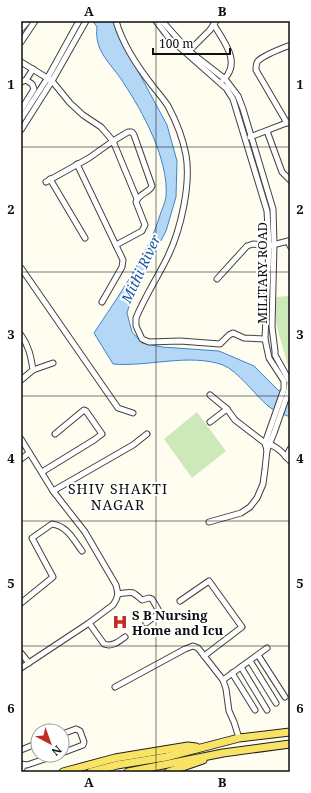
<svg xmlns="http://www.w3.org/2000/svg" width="311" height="793" font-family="'Noto Serif',serif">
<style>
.green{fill:#cde9b9}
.water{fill:#b5d7f6;stroke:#3c84cd}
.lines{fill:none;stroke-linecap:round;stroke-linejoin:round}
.minor-casing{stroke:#414141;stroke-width:7}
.major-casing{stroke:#1f1f1f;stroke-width:9}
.minor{stroke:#fff;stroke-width:5}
.major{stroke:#f8e367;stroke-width:7}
.grid{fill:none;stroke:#0e0e0e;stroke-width:1;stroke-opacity:0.55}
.labels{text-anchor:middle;stroke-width:4;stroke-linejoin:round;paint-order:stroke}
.street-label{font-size:13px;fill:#0e0e0e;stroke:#fff}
.poi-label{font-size:13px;font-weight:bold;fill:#0e0e0e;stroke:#fff;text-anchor:start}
.water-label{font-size:14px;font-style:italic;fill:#1757a1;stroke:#fff}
.neighbourhood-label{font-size:14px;letter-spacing:1px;fill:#0e0e0e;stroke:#fff}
.neatline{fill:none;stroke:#0e0e0e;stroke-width:1.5}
.grid-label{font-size:13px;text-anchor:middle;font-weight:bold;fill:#0e0e0e}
</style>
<rect width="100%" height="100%" fill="#fffdf0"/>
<g class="green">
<path d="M290 296V368L288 366 276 324 275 297Z"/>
<path d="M197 412 226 451 192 478 164 439Z"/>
</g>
<path class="water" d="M93 21H115L117 32 167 125 177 161 176 197 166 231 132 296 127 313 132 332 142 343 162 347 219 351 254 366 278 390 290 394V417C283 414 274 411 268 406 255 395 238 371 223 365 189 353 149 367 113 364L94 333C117 298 148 255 160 215 162 209 165 203 166 197 169 160 143 112 123 82 111 63 94 52 97 27Z"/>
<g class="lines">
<g class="minor-casing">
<g id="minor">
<path d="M116 21C123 46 139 69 155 89 160 95 164 100 168 106 176 121 183 139 186 155 191 184 181 229 168 256 158 277 145 296 136 318V326L142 339 149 342 180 341 220 344 229 335 233 333 244 338 265 339"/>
<path d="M156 21 169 38 220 83 226 88 233 99 267 211 269 246 265 339 269 358 284 381V389L265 443 267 450"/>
<path d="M162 21 189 51 225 79 238 96 243 109 273 209 274 244 272 327 275 351V355L290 382 289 390 274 433 267 450 265 469 263 484 257 498 250 507 241 513 209 522"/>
<path d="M214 25C224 42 242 63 223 80"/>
<path d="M21 29 28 21"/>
<path d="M21 42 35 21"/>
<path d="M189 51 210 30 216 21"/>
<path d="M21 62 52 81 70 103 83 115 101 127 113 141 128 132H132L134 135 152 186C149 193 139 193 136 202L145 225 142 231 116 245"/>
<path d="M21 82 26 80 33 69"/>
<path d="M21 110 34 89 32 84 26 80"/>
<path d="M21 119 47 79 79 21"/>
<path d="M287 123 256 70C256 67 256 63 258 61 264 55 280 49 288 46H290"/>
<path d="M21 130 52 81 86 21"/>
<path d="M267 131 282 172 290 180"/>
<path d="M250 137 289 122"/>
<path d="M77 164 123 260 122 267 102 302"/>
<path d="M50 179 85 238"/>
<path d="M46 182 89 158 113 141 137 199"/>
<path d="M21 268 118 408 133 413"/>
<path d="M217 279 247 246 253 244 269 246 288 241 290 246"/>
<path d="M21 335C29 346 31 357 33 370L21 380"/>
<path d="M33 370 53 363"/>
<path d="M210 395 227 409 235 420 265 443C276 445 283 453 290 461"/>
<path d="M210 422 227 409"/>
<path d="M21 439 53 491 85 532 116 585 118 594"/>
<path d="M286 457 290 449"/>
<path d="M21 459 29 453"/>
<path d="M42 472 94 440 102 434 86 411 84 410 55 434"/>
<path d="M53 491 133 445 147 434"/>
<path d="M118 594C133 592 131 590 142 600L149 598 152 599 159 611 158 614 146 623"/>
<path d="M180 601 209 581 242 627 204 656"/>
<path d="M21 603 53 577 32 538 52 524C67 526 73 539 82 551"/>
<path d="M89 623 104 644C112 647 118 642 125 637"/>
<path d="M21 653 29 663"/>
<path d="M258 655 285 697"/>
<path d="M250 661 276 703"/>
<path d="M241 667 267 710"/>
<path d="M21 668 89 623 113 605 116 600 118 594"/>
<path d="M232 673 255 710"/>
<path d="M223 680 267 648"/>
<path d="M115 687 185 649 193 646 198 648 223 680 226 689 229 711 234 722 239 738"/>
<path d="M62 734 76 729 80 731 84 742 83 745 62 753"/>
<path d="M21 750 38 743"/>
<path d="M21 764 27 765 56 755"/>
<path d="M21 770 24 765"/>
</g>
</g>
<g class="major-casing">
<g id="major">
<path d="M63 772 115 758 188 746 196 747"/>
<path d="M91 772 117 765 166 757 239 738 290 732"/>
<path d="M128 772 223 753 290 744"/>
<path d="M168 772 203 760"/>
</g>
</g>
<use href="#minor" class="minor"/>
<use href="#major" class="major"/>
</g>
<path class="grid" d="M156 21V772M21 147H290M21 272H290M21 396H290M21 521H290M21 646H290"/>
<defs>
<g id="hospital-bare" transform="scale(1.2)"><path d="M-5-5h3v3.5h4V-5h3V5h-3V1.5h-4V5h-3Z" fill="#bf2e26" stroke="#fff" stroke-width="2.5" paint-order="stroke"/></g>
</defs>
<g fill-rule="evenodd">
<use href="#hospital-bare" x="120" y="622"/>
</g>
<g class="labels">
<g class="street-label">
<text transform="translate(262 273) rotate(-90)" y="5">MILITARY ROAD</text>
</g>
<g class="poi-label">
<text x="132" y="620">S B Nursing<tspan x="132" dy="15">Home and Icu</tspan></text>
</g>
<g class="water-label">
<text transform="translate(141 269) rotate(-65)" y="5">Mithi River</text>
</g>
<g class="neighbourhood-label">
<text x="118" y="494">SHIV SHAKTI<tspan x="118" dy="16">NAGAR</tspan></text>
</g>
</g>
<rect width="311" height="793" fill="none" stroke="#ffffff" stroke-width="44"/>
<g transform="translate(50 743) rotate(139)"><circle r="19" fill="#ffffff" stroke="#9f9f9f"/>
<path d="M0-3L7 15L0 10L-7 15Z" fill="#bf2e26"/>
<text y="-6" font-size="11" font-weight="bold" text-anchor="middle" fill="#0e0e0e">N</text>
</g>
<path d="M153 48v6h77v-6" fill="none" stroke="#0e0e0e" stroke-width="2"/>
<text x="159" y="48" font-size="12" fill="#0e0e0e" stroke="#ffffff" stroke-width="3" paint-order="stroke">100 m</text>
<rect x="22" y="22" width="267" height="749" class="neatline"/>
<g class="grid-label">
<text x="89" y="16">A</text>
<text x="222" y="16">B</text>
<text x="11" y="89">1</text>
<text x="300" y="89">1</text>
<text x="11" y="214">2</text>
<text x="300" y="214">2</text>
<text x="11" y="339">3</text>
<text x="300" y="339">3</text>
<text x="11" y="463">4</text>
<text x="300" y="463">4</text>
<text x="11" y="588">5</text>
<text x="300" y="588">5</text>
<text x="11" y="713">6</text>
<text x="300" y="713">6</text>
<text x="89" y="787">A</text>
<text x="222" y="787">B</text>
</g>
</svg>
